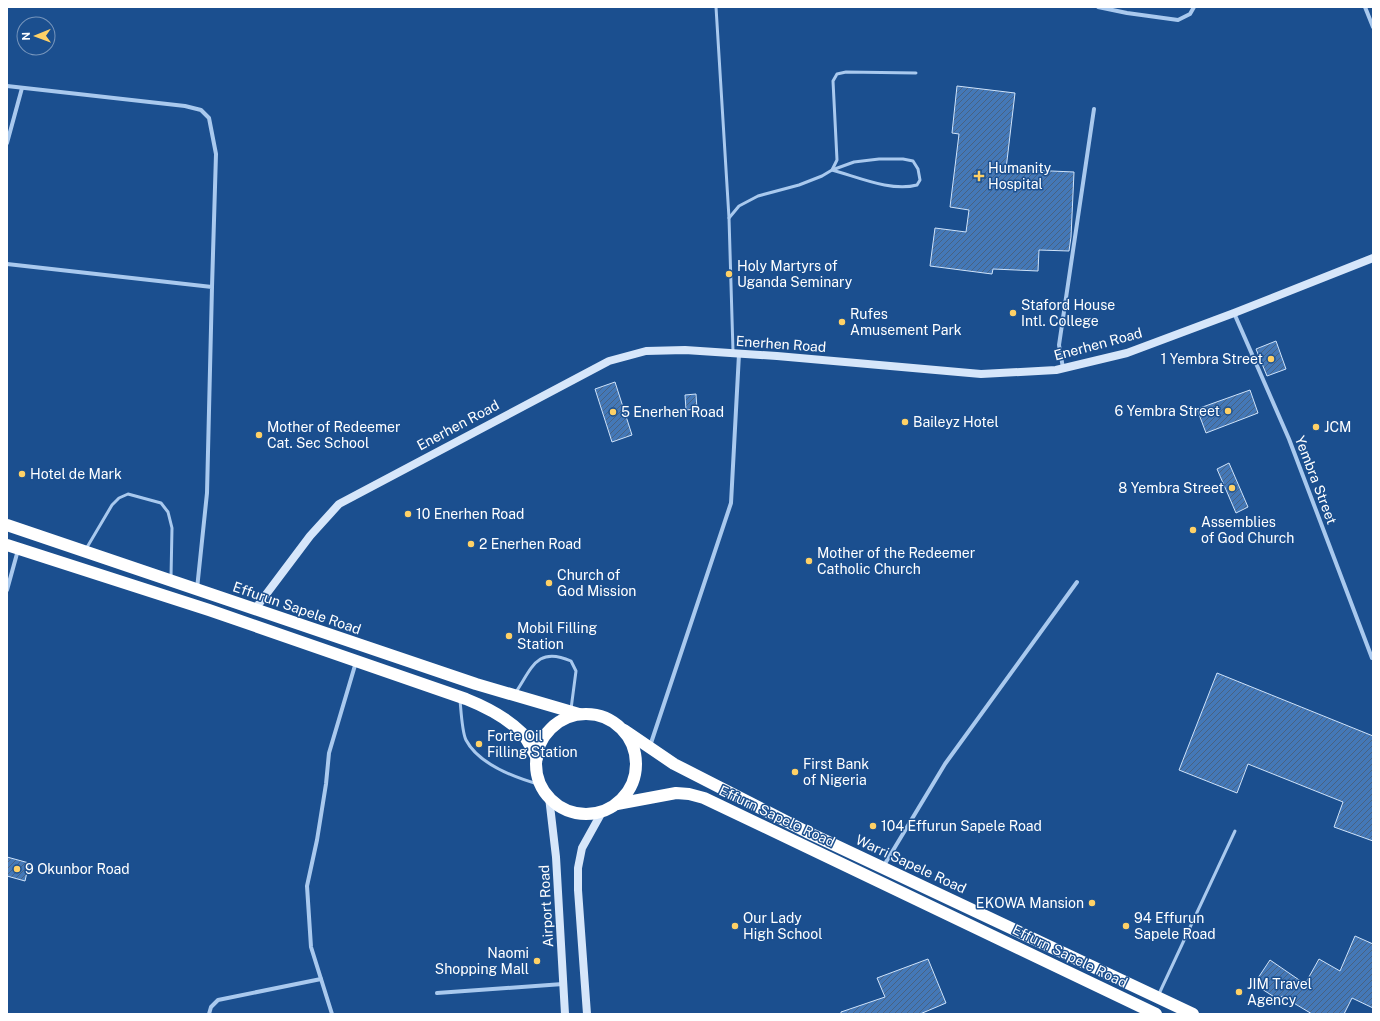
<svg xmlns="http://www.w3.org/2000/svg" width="1380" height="1021" font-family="'Public Sans',sans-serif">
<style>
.building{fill:url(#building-hatch);stroke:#cfe3fa}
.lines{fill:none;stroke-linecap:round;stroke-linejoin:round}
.lane{stroke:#a9c9ee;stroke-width:3}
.street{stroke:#a9c9ee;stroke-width:4}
.secondary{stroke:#d6e6fa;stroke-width:8}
.highway{stroke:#fff;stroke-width:12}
.poi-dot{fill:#ffd166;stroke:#1b4f8f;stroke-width:1.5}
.labels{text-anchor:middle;stroke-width:3;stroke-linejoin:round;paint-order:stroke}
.poi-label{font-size:14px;fill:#fff;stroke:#1b4f8f;text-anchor:start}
.street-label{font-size:14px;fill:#fff;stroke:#1b4f8f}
</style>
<defs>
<pattern id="building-hatch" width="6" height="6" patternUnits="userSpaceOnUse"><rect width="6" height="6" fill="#4478b7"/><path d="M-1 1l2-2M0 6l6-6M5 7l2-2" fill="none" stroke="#486282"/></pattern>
</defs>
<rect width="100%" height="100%" fill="#1b4f8f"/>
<g class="building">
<path d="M957 86 1015 93 1006 169 1074 172 1071 237 1069 251 1039 250 1038 271 993 269 992 274 930 266 935 228 966 232 969 210 950 207 959 134 952 133Z"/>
<path d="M1276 341 1286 369 1267 376 1256 349Z"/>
<path d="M615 382 632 435 612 442 595 389Z"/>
<path d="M1250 390 1258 413 1206 433 1197 409Z"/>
<path d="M696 394 697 409 686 410 685 395Z"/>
<path d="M1229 463 1248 507 1236 513 1217 469Z"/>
<path d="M1217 673 1373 736V841L1334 827 1343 802 1248 764 1237 793 1179 770Z"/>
<path d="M7 857 29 863 25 881 7 876Z"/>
<path d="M1355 936 1373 944V1008L1352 998 1344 1014H1312L1282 996 1279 1000 1254 984 1270 960 1305 984 1319 959 1340 971Z"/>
<path d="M928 959 946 1003 920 1014H841V1012L885 997 877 978Z"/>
</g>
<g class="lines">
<g class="lane">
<path d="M716 7 729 218 733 351"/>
<path d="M879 159H903L913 161 918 169 920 180 917 185C891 192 858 177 832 170L854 162Z"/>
<path d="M729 218 739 206 758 196 799 185 822 176 832 170 837 160 833 81 837 74 846 72 916 73"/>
<path d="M86 549 112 505 119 498 128 494 161 503 168 512 172 528 171 577"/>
<path d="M516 692C532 668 537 646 571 661L576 671 571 709"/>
<path d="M460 700C461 710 462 732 466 740 479 765 516 778 541 785"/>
<path d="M1158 996 1235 831"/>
</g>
<g class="street">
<path d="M1098 7 1127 13 1178 20 1190 14 1194 7"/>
<path d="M1365 7 1373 27"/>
<path d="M7 86 185 106 201 110 209 118 216 154 212 287"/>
<path d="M7 143 22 88"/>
<path d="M7 264 212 287 207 493 197 589"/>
<path d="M1234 313 1289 439 1372 658"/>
<path d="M1063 368 1059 345 1094 109"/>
<path d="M7 590 18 550"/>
<path d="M650 746 731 503 739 354"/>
<path d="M883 867 945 764 1077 582"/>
<path d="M437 993 563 984"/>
<path d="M209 1014 211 1007 218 1000 321 979"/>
<path d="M332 1014 311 947 307 886 317 840 326 784 329 753 356 662"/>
</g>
<g class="secondary">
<path d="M255 609 310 536 339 504 609 361 646 351 685 350 777 356 981 374 1056 370 1127 353 1234 313 1373 258"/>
<path d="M549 797 556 857 565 1014"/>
<path d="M587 1014 578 890V868L582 848 602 812"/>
</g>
<g class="highway">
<path d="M7 525 476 684 579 714"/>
<path d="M7 545 209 610 466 699C486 707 506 717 522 733 528 740 532 750 537 758"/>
<circle cx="586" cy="764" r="50"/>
<path d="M624 730 674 764 807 832 1193 1014"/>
<path d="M617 804 676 793 689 794 704 798 1156 1014"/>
</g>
</g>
<g class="poi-dot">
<path d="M977 170h4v4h4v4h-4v4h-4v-4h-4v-4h4z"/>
<circle cx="729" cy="274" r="4"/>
<circle cx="1013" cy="313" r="4"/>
<circle cx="842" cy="322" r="4"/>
<circle cx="1271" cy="359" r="4"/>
<circle cx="1228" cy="411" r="4"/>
<circle cx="613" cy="412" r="4"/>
<circle cx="905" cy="422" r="4"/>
<circle cx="1316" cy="427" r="4"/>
<circle cx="259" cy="435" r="4"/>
<circle cx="22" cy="474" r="4"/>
<circle cx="1232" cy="488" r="4"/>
<circle cx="408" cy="514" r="4"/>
<circle cx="1193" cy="530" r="4"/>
<circle cx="471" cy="544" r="4"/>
<circle cx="809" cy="561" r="4"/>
<circle cx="549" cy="583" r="4"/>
<circle cx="509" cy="636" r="4"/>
<circle cx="479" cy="744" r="4"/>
<circle cx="795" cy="772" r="4"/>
<circle cx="873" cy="826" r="4"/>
<circle cx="17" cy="869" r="4"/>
<circle cx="1092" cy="903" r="4"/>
<circle cx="735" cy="926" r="4"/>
<circle cx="1126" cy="926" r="4"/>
<circle cx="537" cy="961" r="4"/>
<circle cx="1239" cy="992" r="4"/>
</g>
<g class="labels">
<g class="poi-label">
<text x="988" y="173">Humanity<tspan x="988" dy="16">Hospital</tspan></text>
<text x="737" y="271">Holy Martyrs of<tspan x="737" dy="16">Uganda Seminary</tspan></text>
<text x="1021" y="310">Staford House<tspan x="1021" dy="16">Intl. College</tspan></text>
<text x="850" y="319">Rufes<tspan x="850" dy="16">Amusement Park</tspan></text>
<text x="1263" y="364" text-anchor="end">1 Yembra Street</text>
<text x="1220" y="416" text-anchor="end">6 Yembra Street</text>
<text x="621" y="417">5 Enerhen Road</text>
<text x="913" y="427">Baileyz Hotel</text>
<text x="267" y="432">Mother of Redeemer<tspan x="267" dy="16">Cat. Sec School</tspan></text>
<text x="1324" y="432">JCM</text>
<text x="30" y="479">Hotel de Mark</text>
<text x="1224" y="493" text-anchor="end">8 Yembra Street</text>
<text x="416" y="519">10 Enerhen Road</text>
<text x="1201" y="527">Assemblies<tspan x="1201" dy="16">of God Church</tspan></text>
<text x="479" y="549">2 Enerhen Road</text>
<text x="817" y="558">Mother of the Redeemer<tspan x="817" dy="16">Catholic Church</tspan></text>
<text x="557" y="580">Church of<tspan x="557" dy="16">God Mission</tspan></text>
<text x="517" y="633">Mobil Filling<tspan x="517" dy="16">Station</tspan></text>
<text x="487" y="741">Forte Oil<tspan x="487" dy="16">Filling Station</tspan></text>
<text x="803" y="769">First Bank<tspan x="803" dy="16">of Nigeria</tspan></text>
<text x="881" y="831">104 Effurun Sapele Road</text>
<text x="25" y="874">9 Okunbor Road</text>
<text x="1084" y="908" text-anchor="end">EKOWA Mansion</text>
<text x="743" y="923">Our Lady<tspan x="743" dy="16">High School</tspan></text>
<text x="1134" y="923">94 Effurun<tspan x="1134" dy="16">Sapele Road</tspan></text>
<text x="529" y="958" text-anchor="end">Naomi<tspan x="529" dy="16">Shopping Mall</tspan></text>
<text x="1247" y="989">JIM Travel<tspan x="1247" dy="16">Agency</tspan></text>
</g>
<g class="street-label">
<text transform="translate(781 344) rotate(4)" y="5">Enerhen Road</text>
<text transform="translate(1098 344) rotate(-15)" y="5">Enerhen Road</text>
<text transform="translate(458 425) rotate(-28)" y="5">Enerhen Road</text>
<text transform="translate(1316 480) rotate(69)" y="5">Yembra Street</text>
<text transform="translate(297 608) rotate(19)" y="5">Effurun Sapele Road</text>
<text transform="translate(777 816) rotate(25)" y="5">Effurn Sapele Road</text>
<text transform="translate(911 864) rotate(25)" y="5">Warri Sapele Road</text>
<text transform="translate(546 906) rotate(-93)" y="5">Airport Road</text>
<text transform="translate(1070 956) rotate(26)" y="5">Effurn Sapele Road</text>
</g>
</g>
<rect width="1380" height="1021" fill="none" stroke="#ffffff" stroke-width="16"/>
<g transform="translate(36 36) rotate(269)"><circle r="19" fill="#1b4f8f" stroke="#7695bc"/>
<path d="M0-3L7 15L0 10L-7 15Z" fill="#ffd166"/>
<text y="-6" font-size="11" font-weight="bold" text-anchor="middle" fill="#ffffff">N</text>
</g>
</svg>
